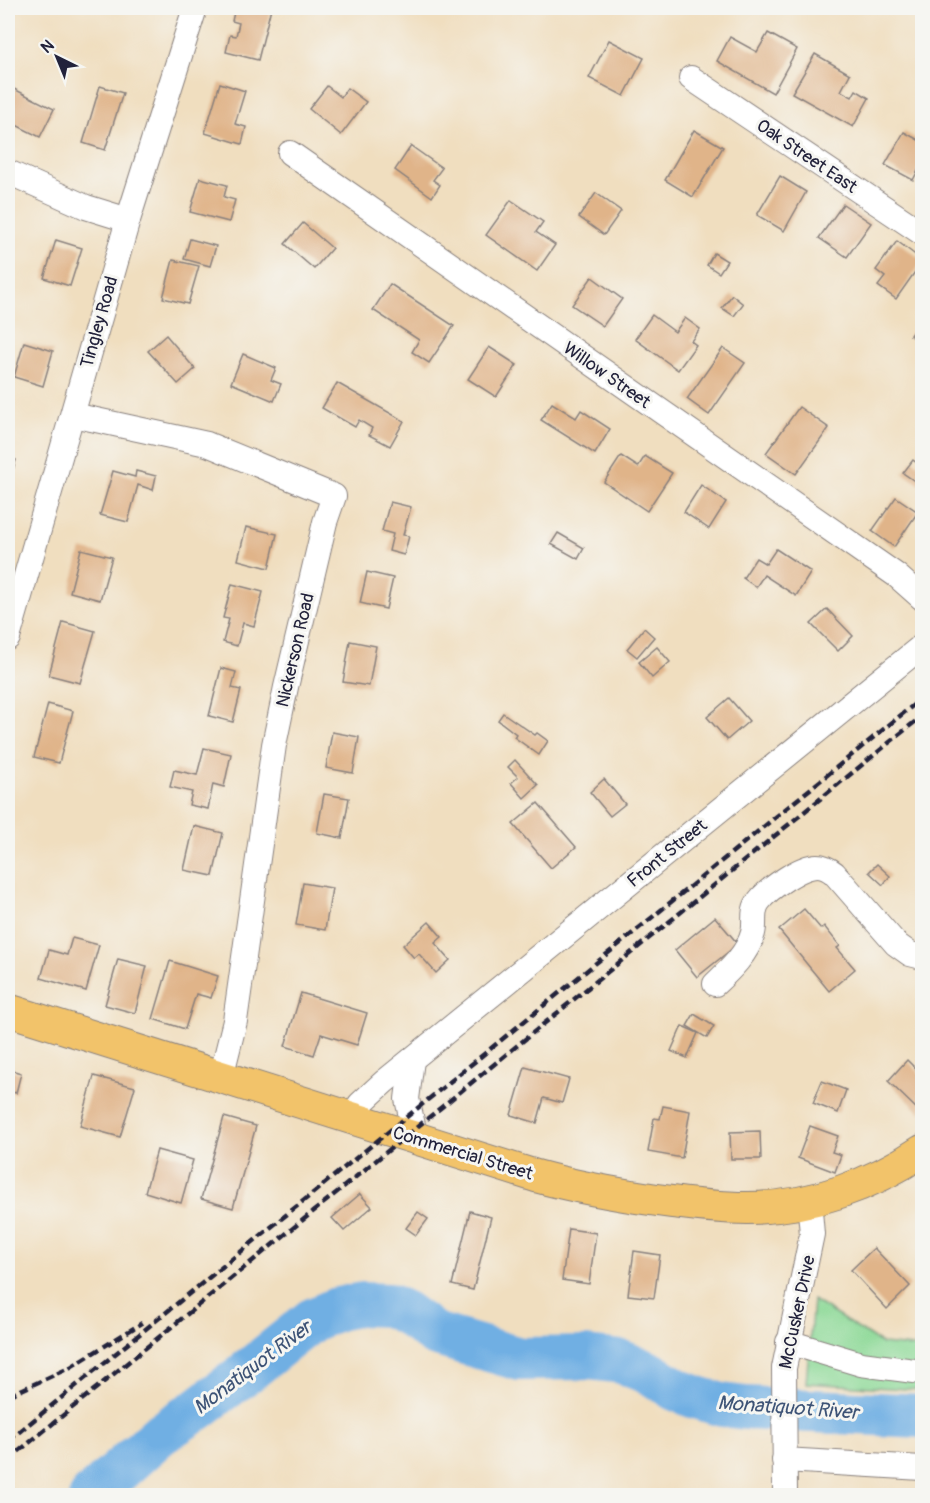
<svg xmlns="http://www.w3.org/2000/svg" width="930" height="1503" font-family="Pangolin,sans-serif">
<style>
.green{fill:#8dd997;stroke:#587e69;stroke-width:1.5}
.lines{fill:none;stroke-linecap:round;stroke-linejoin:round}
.river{stroke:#70afe3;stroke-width:44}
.building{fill:#e0b489}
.minor-casing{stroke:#89807d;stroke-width:26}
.major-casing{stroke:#89807d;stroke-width:34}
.minor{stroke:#fff;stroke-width:24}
.major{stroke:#f2c36a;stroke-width:32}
.rail{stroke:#22223b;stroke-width:4.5;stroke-dasharray:9 4.5;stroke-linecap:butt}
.labels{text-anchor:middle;stroke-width:6;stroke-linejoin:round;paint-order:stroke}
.street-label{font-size:18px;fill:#22223b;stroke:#f6f6f2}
.water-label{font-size:20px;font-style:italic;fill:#3d5376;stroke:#f6f6f2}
</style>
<rect width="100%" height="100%" fill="#f6f6f2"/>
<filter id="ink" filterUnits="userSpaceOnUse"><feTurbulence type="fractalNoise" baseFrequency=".0167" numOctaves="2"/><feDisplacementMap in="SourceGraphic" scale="12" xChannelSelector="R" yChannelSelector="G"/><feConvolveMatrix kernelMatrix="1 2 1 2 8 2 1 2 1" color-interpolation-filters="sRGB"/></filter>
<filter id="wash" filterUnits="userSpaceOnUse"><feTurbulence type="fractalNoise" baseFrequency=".008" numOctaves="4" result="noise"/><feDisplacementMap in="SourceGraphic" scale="24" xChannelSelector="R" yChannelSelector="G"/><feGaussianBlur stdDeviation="1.35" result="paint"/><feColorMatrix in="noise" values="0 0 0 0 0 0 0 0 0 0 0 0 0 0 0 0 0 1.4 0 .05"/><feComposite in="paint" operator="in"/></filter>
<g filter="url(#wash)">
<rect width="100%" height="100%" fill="#f0debf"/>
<path class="green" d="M813 1300 882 1344 922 1348V1390L806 1383Z"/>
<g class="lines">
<path class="river" d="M91 1496 159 1435 198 1409 247 1372 312 1320 337 1309 362 1304 388 1305 405 1313 434 1334 520 1359 587 1358 622 1362 652 1374 675 1389 695 1397 722 1405 746 1408 922 1416"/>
</g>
<g id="blocks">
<g class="building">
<path d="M235 8H271L258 60 226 52 230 35 236 36 239 23 232 21Z"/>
<path d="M768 33 797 49 773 93 717 61 730 37 757 52Z"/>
<path d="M609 40 644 58 624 96 589 78Z"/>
<path d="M815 54 850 74 841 91 852 97 856 90 869 98 853 127 792 93Z"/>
<path d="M220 83 245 91 235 124 246 127 242 144 205 133Z"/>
<path d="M8 86 54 109 40 137 8 121Z"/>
<path d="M100 86 123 93 105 150 83 143Z"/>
<path d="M327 86 341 97 347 88 366 102 341 135 309 109Z"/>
<path d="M694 130 723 147 693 197 665 180Z"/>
<path d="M904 132 922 142V163L913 180 885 165Z"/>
<path d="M411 146 442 168 433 180 440 185 432 197 395 170Z"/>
<path d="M780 176 806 192 784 231 757 215Z"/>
<path d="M200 178 227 185 224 197 235 200 229 222 190 212Z"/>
<path d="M596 193 621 211 604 235 579 217Z"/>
<path d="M511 200 543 222 536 232 555 245 537 271 486 235Z"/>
<path d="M843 204 871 223 847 257 819 238Z"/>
<path d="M303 223 332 248 314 269 285 244Z"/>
<path d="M190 239 216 246 210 266 184 259Z"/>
<path d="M56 240 82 248 70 286 44 278Z"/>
<path d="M897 241 922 260V262L896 299 878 286 885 277 876 270Z"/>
<path d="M714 253 727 261 719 273 707 265Z"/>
<path d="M173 260 199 266 188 304 163 298Z"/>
<path d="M592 277 622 299 603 326 572 305Z"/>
<path d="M390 284 454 326 429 363 412 352 419 340 373 310Z"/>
<path d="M732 295 743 304 734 316 722 308Z"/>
<path d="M652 315 675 332 685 318 700 329 691 341 696 345 678 370 635 339Z"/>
<path d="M922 319V344L910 335Z"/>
<path d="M166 335 195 369 178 384 148 351Z"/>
<path d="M24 342 53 351 43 386 14 377Z"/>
<path d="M489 347 517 365 496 397 468 379Z"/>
<path d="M723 348 745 363 709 415 687 399Z"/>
<path d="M243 354 276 368 271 380 281 384 274 401 231 383Z"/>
<path d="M337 383 404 421 390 446 369 435 372 428 359 420 355 427 322 408Z"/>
<path d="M552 403 576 418 581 410 610 429 595 454 541 420Z"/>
<path d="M799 407 829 428 796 474 766 453Z"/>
<path d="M621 456 638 467 645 456 672 473 647 511 604 482Z"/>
<path d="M8 457 16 460 8 486Z"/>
<path d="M913 460 922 467V486L903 473Z"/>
<path d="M113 471 135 477 136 471 156 476 153 490 138 485 128 522 100 515Z"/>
<path d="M701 485 726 502 709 529 684 512Z"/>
<path d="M896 497 918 512 894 547 872 531Z"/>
<path d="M390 502 411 507 403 535 409 536 404 555 389 551 393 534 382 531Z"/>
<path d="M246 527 277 534 269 568 238 560Z"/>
<path d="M558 533 584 548 578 559 551 544Z"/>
<path d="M81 549 112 557 100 600 70 592Z"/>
<path d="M776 549 811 572 796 596 764 575 756 587 743 578 756 558 766 564Z"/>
<path d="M367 572 393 578 386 609 360 603Z"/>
<path d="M232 584 263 592 254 626 243 623 237 646 223 642 229 619 223 618Z"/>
<path d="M827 609 853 636 838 651 811 624Z"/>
<path d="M63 622 95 631 80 683 49 675Z"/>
<path d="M644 628 654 637 637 657 627 649Z"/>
<path d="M350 641 376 646 369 686 343 682Z"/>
<path d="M657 647 670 662 652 678 639 662Z"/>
<path d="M221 668 236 672 232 688 241 690 233 722 209 716Z"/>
<path d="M729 698 749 721 727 740 707 717Z"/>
<path d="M48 704 73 711 59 763 34 757Z"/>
<path d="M503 713 535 735 537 733 548 741 539 755 514 737 516 734 498 720Z"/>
<path d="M332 732 359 737 353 773 326 768Z"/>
<path d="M204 748 231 754 224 787 213 784 208 809 189 805 192 792 170 787 174 770 197 775Z"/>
<path d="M515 760 538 785 524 798 511 783 518 777 508 767Z"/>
<path d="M604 779 625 804 610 816 590 792Z"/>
<path d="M324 794 349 798 342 838 317 833Z"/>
<path d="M538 803 576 847 551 868 513 824Z"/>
<path d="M194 826 223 833 213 876 184 870Z"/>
<path d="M877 864 890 876 883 885 869 872Z"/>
<path d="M303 883 332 888 325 930 296 925Z"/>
<path d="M804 909 821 929 824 926 840 946 837 948 855 969 829 991 779 930Z"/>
<path d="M715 917 738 944 697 977 675 950Z"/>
<path d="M429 922 442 937 435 943 450 960 436 973 419 954 414 958 403 945Z"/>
<path d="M72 938 99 945 86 991 41 978 49 950 67 955Z"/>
<path d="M118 959 147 966 135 1013 105 1005Z"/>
<path d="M170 961 218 976 211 998 196 994 185 1029 153 1019Z"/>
<path d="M301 993 367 1013 357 1045 321 1034 314 1055 285 1046Z"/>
<path d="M694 1014 714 1026 707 1038 687 1026Z"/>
<path d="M682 1026 698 1033 687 1058 671 1051Z"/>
<path d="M907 1060 922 1075V1114L888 1081Z"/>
<path d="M525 1067 569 1079 562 1103 544 1098 537 1123 511 1115Z"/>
<path d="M8 1069 21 1073 16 1093 8 1091Z"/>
<path d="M94 1076 135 1087 120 1137 80 1126Z"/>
<path d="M822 1081 846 1090 838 1113 813 1103Z"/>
<path d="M663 1106 690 1111 682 1158 648 1152 654 1118 660 1119Z"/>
<path d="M224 1117 256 1126 233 1208 201 1199Z"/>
<path d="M810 1126 838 1136 832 1152 841 1155 835 1172 798 1158Z"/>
<path d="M760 1131 761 1159H731L730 1132Z"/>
<path d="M157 1150 193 1160 181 1203 145 1192Z"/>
<path d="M360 1194 372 1207 344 1231 332 1218Z"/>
<path d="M470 1211 491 1217 473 1290 452 1285Z"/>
<path d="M418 1212 428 1219 416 1235 406 1228Z"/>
<path d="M569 1229 596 1233 589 1284 562 1280Z"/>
<path d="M874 1248 910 1286 887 1309 851 1270Z"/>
<path d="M634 1251 660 1255 654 1298 628 1295Z"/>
</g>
</g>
</g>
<g filter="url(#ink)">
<use href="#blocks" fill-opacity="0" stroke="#89807d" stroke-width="1.5"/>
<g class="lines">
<g class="minor-casing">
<g id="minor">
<path d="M691 78 922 233"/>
<path d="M290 153 896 575 922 598"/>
<path d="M8 172 86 207 128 220"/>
<path d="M73 415 207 444 334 496 325 522 286 687 274 745 235 1021 221 1077"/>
<path d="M8 638 128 220 195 8"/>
<path d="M715 984C730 970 748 953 753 933 756 922 751 911 759 901 768 889 801 866 817 866 824 866 829 869 834 873L896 944 910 954 922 957"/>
<path d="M412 1060 407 1099 416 1138"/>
<path d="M354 1118 360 1104 384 1082 922 646"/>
<path d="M788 1342 861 1364 922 1372"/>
<path d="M784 1460 922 1468"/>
<path d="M785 1496 784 1368 812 1234 809 1200"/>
</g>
</g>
<g class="major-casing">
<path id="major" d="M8 1010 536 1176C576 1187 615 1194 657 1200 686 1204 717 1208 747 1208 809 1208 872 1185 922 1151"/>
</g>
<use href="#minor" class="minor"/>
<use href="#major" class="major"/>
<g class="rail">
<path d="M8 1396 69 1368 142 1323"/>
<path d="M8 1441 922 698"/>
<path d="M8 1460 922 716"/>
</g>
</g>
</g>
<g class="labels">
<g class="street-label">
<text transform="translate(807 156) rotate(34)" y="6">Oak Street East</text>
<text transform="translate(99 322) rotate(-74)" y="6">Tingley Road</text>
<text transform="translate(607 375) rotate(35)" y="6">Willow Street</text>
<text transform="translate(295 650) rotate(-77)" y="6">Nickerson Road</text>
<text transform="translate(667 853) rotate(-39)" y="6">Front Street</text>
<text transform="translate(463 1153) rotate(17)" y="6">Commercial Street</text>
<text transform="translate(797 1312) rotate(-78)" y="6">McCusker Drive</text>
</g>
<g class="water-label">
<text transform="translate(252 1367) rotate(-37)" y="7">Monatiquot River</text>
<text transform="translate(788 1407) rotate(4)" y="7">Monatiquot River</text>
</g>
</g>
<rect width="930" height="1503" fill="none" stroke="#f6f6f2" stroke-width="30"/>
<g transform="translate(57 57) rotate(317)" stroke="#f6f6f2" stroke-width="4.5" paint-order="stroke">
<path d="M0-4.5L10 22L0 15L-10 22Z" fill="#22223b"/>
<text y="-9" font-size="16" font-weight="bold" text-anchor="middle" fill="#22223b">N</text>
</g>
</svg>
